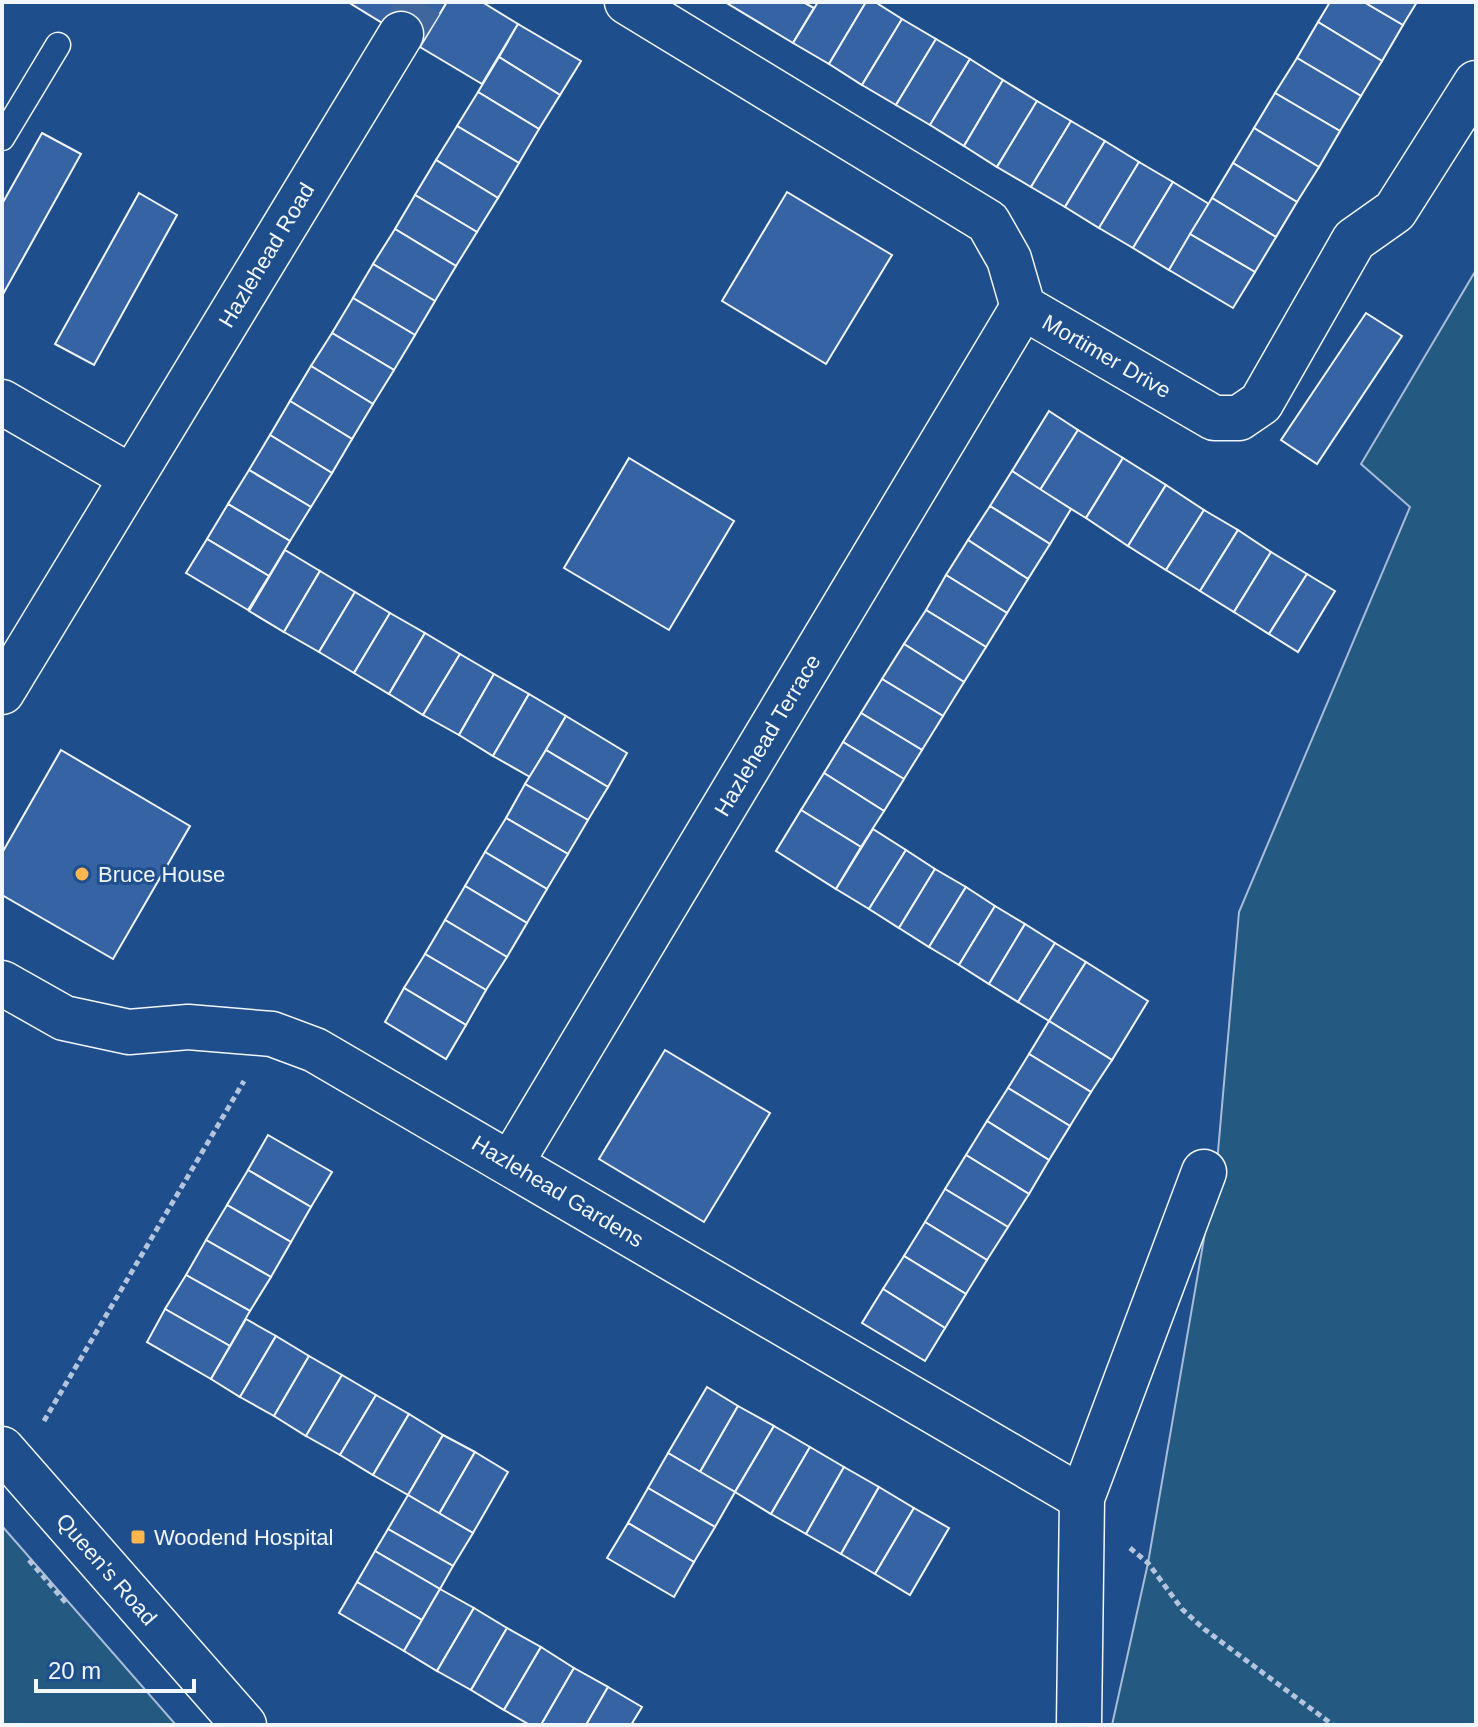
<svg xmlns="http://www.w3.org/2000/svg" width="1478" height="1727" font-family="Arial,sans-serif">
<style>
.green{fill:#245a82;stroke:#a8bbd7;stroke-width:2}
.building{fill:#3563a3;stroke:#f2f6ff;stroke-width:2}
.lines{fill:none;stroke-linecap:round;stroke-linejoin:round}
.minor-tunnel{stroke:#3f679d;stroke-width:44;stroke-dasharray:44 22;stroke-linecap:butt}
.service-casing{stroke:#f2f6ff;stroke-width:27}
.minor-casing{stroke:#f2f6ff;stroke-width:47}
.primary-casing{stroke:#f2f6ff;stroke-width:47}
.path{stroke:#b3c4dc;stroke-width:5;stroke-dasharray:6 4;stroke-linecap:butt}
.service{stroke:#1f4e8c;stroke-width:24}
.minor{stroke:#1f4e8c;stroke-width:44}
.primary{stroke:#1f4e8c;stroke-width:44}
.poi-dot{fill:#ffb74d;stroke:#1f4e8c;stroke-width:3}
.labels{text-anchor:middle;stroke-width:6;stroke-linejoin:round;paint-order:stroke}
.street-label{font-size:22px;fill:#f2f6ff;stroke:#1f4e8c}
.poi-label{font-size:22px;fill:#f2f6ff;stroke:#1f4e8c;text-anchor:start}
</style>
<rect width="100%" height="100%" fill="#1f4e8c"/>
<g class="green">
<path d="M1476 270V1725H1112L1148 1563 1217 1163 1239 912 1410 507 1361 464Z"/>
<path d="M2 1526 176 1725H2Z"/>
</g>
<g class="building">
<path d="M348 2H397L384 24Z"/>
<path d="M397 2H447L420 47 384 24Z"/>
<path d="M447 2H482L518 24 482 84 420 47Z"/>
<path d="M725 2H803L814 8 793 43Z"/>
<path d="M818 2H866L829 64 793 43Z"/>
<path d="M866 2H875L902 19 862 85 829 64Z"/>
<path d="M1330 2H1364L1403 25 1382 61 1318 22Z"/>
<path d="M1364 2H1417L1403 25Z"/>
<path d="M902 19 936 39 896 105 862 85Z"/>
<path d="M1318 22 1382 61 1361 96 1297 58Z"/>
<path d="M518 24 581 61 560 95 499 57Z"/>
<path d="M936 39 970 59 930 125 896 105Z"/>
<path d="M499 57 560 95 539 129 478 92Z"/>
<path d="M1297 58 1361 96 1340 131 1275 93Z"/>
<path d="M970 59 1003 80 964 146 930 125Z"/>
<path d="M1003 80 1037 101 997 167 964 146Z"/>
<path d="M478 92 539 129 519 163 457 126Z"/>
<path d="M1275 93 1340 131 1319 167 1254 128Z"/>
<path d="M1037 101 1071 121 1031 187 997 167Z"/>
<path d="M1071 121 1105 141 1065 207 1031 187Z"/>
<path d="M457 126 519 163 498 198 436 160Z"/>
<path d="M1254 128 1319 167 1297 202 1233 163Z"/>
<path d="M42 133 81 154 2 296V204Z"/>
<path d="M1105 141 1139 162 1099 228 1065 207Z"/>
<path d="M436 160 498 198 477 232 415 195Z"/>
<path d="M1139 162 1173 182 1133 248 1099 228Z"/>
<path d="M1233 163 1297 202 1276 237 1212 198Z"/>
<path d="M1173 182 1209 204 1169 270 1133 248Z"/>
<path d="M787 192 892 255 826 364 722 301Z"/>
<path d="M139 193 177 215 94 365 55 344Z"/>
<path d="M415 195 477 232 456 266 395 229Z"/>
<path d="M1212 198 1276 237 1255 272 1190 234Z"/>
<path d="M395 229 456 266 435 301 373 264Z"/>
<path d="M1190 234 1255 272 1233 308 1169 270Z"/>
<path d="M373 264 435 301 415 335 353 298Z"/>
<path d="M353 298 415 335 394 370 332 333Z"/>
<path d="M1366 313 1402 336 1317 464 1281 440Z"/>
<path d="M332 333 394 370 373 404 311 366Z"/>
<path d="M311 366 373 404 352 439 290 401Z"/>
<path d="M290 401 352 439 332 473 270 435Z"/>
<path d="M1049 411 1078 430 1040 490 1012 471Z"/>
<path d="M1078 430 1123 458 1086 518 1040 490Z"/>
<path d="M270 435 332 473 311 507 249 470Z"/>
<path d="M629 458 734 521 669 630 564 568Z"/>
<path d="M1123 458 1166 485 1128 546 1086 518Z"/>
<path d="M249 470 311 507 290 541 228 504Z"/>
<path d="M1012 471 1071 509 1050 544 990 506Z"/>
<path d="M1166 485 1204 510 1166 570 1128 546Z"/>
<path d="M228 504 290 541 269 576 207 539Z"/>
<path d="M990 506 1050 544 1028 579 968 540Z"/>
<path d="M1204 510 1238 530 1200 591 1166 570Z"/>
<path d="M1238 530 1271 552 1234 612 1200 591Z"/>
<path d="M207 539 269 576 248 610 186 573Z"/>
<path d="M968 540 1028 579 1007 613 946 575Z"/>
<path d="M285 550 320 571 284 632 249 611Z"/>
<path d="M1271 552 1307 574 1269 634 1234 612Z"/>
<path d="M320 571 355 592 319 652 284 632Z"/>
<path d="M1307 574 1335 591 1298 652 1269 634Z"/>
<path d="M946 575 1007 613 986 647 926 610Z"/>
<path d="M355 592 390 613 354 673 319 652Z"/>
<path d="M926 610 986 647 964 682 904 644Z"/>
<path d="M390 613 425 633 389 694 354 673Z"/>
<path d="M425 633 460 654 423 715 389 694Z"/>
<path d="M904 644 964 682 943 716 882 679Z"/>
<path d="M460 654 494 674 459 735 423 715Z"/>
<path d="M494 674 529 694 493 756 459 735Z"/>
<path d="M882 679 943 716 922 750 861 713Z"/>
<path d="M529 694 566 716 530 777 493 756Z"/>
<path d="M861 713 922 750 904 779 843 742Z"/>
<path d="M566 716 627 753 608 787 546 750Z"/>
<path d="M843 742 904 779 884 811 824 773Z"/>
<path d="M61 750 190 826 113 959 2 895V853Z"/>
<path d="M546 750 608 787 588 820 525 784Z"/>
<path d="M824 773 884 811 861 847 801 810Z"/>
<path d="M525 784 588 820 568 854 506 818Z"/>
<path d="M801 810 861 847 836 889 776 851Z"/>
<path d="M506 818 568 854 547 889 485 852Z"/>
<path d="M873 829 906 850 869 909 836 889Z"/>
<path d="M906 850 935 869 899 928 869 909Z"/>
<path d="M485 852 547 889 527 923 465 886Z"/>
<path d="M935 869 966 887 929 947 899 928Z"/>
<path d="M465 886 527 923 507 957 445 920Z"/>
<path d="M966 887 995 906 959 965 929 947Z"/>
<path d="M995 906 1025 924 989 984 959 965Z"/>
<path d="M445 920 507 957 486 990 425 954Z"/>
<path d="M1025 924 1055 943 1018 1002 989 984Z"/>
<path d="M1055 943 1086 962 1049 1021 1018 1002Z"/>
<path d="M425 954 486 990 466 1025 404 988Z"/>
<path d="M1086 962 1148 1001 1112 1060 1049 1021Z"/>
<path d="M404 988 466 1025 446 1059 385 1022Z"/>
<path d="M1049 1021 1112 1060 1091 1092 1029 1054Z"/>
<path d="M665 1050 770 1113 704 1222 599 1159Z"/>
<path d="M1029 1054 1091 1092 1070 1126 1008 1088Z"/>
<path d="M1008 1088 1070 1126 1049 1160 987 1121Z"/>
<path d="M987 1121 1049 1160 1029 1194 966 1155Z"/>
<path d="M268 1135 332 1172 311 1207 248 1170Z"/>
<path d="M966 1155 1029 1194 1008 1227 945 1189Z"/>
<path d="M248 1170 311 1207 291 1242 227 1205Z"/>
<path d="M945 1189 1008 1227 987 1260 925 1222Z"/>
<path d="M227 1205 291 1242 271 1277 206 1240Z"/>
<path d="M925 1222 987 1260 966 1294 904 1256Z"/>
<path d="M206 1240 271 1277 250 1311 186 1275Z"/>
<path d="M904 1256 966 1294 945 1328 883 1289Z"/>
<path d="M186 1275 250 1311 230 1346 165 1309Z"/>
<path d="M883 1289 945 1328 925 1361 862 1323Z"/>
<path d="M165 1309 230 1346 211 1379 147 1342Z"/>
<path d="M246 1319 276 1336 240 1397 211 1379Z"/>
<path d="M276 1336 309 1356 274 1416 240 1397Z"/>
<path d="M309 1356 342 1375 306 1436 274 1416Z"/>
<path d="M342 1375 376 1395 340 1455 306 1436Z"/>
<path d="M707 1387 738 1406 700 1472 668 1453Z"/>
<path d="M376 1395 409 1414 373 1475 340 1455Z"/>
<path d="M738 1406 774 1426 735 1492 700 1472Z"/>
<path d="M409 1414 443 1435 408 1495 373 1475Z"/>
<path d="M774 1426 810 1447 771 1514 735 1492Z"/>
<path d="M443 1435 475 1452 439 1514 408 1495Z"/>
<path d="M810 1447 844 1467 806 1534 771 1514Z"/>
<path d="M475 1452 508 1472 473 1533 439 1514Z"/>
<path d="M668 1453 735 1492 715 1527 648 1488Z"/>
<path d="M844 1467 879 1487 841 1554 806 1534Z"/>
<path d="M879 1487 914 1508 875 1574 841 1554Z"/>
<path d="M648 1488 715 1527 694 1562 628 1523Z"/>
<path d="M408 1495 473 1533 453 1566 388 1529Z"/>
<path d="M914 1508 949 1528 910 1595 875 1574Z"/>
<path d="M628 1523 694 1562 674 1597 607 1558Z"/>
<path d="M388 1529 453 1566 440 1589 375 1551Z"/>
<path d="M375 1551 440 1589 422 1620 357 1582Z"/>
<path d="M357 1582 422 1620 404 1651 339 1613Z"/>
<path d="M440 1589 474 1608 437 1671 404 1651Z"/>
<path d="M474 1608 507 1628 471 1690 437 1671Z"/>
<path d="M507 1628 541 1647 504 1710 471 1690Z"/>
<path d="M541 1647 574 1668 541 1725H530L504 1710Z"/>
<path d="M574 1668 608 1687 586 1725H541Z"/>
<path d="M608 1687 642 1707 631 1725H586Z"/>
</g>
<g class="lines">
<path class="minor-tunnel" d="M401 34 421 2"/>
<g class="service-casing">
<path id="service" d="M2 138 58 45"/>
</g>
<g class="minor-casing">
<g id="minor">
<path d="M627 2 988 222 1009 259 1023 307 1214 418H1239L1261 403 1354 240 1395 211 1476 83"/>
<path d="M2 402 131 477"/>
<path d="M2 692 401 34"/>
<path d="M2 983 64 1018 129 1032 188 1027 272 1034 315 1050 1082 1498"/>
<path d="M511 1163 1023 307"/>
<path d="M1079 1725 1082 1498 1204 1172"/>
</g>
</g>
<g class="primary-casing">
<path id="primary" d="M2 1449 244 1725"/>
</g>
<g class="path">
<path d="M44 1421 244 1081"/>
<path d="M1130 1548 1148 1563 1182 1609 1204 1629 1333 1725"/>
<path d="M29 1560 67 1604"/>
</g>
<use href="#service" class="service"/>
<use href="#minor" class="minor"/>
<use href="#primary" class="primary"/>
</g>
<g class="poi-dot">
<circle cx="82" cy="874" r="8"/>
<rect x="130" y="1529" width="16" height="16" rx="4"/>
</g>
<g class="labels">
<g class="street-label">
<text transform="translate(266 255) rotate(-59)" y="8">Hazlehead Road</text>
<text transform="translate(1107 356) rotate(30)" y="8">Mortimer Drive</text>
<text transform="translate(767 735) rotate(-59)" y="8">Hazlehead Terrace</text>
<text transform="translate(558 1191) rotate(31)" y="8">Hazlehead Gardens</text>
<text transform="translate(107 1569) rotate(49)" y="8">Queen's Road</text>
</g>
<g class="poi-label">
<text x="98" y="882">Bruce House</text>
<text x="154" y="1545">Woodend Hospital</text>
</g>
</g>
<rect width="1478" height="1727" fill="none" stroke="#f2f6ff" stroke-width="8"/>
<path d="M36 1679v12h158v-12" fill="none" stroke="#f2f6ff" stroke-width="4"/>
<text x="48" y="1679" font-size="24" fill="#f2f6ff" stroke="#1f4e8c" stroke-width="6" paint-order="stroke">20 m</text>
</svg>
